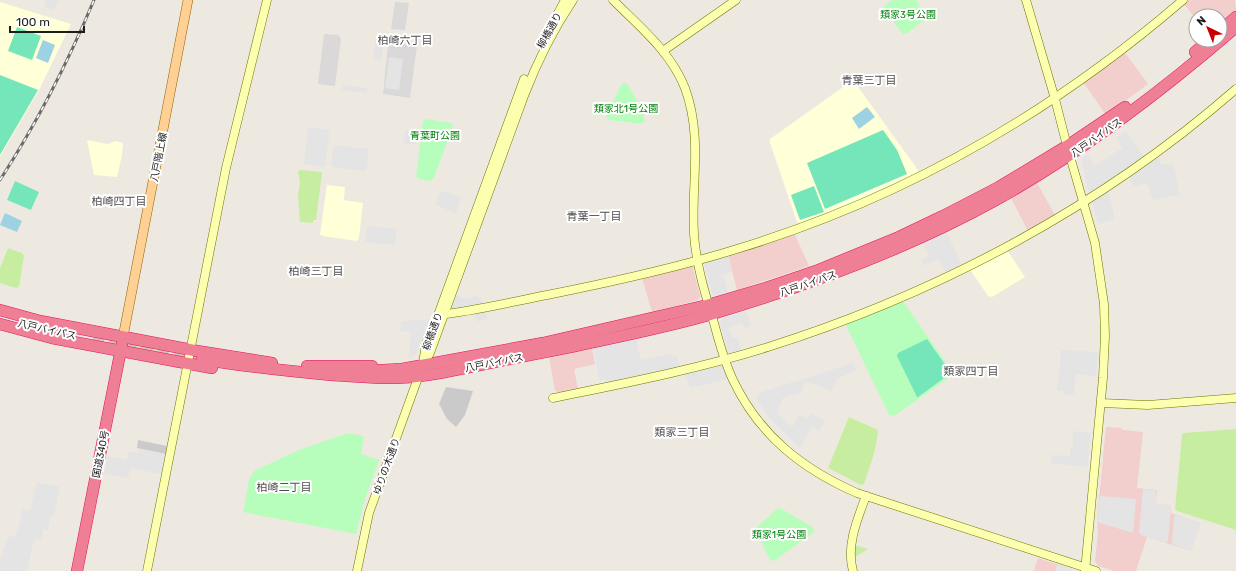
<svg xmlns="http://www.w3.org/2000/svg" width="1236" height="571" font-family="Rubik,'Noto Sans JP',sans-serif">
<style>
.residential{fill:#dad8d8}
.commercial{fill:#f2cecd}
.education{fill:#ffffd8}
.religious{fill:#cacaca}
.grass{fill:#c7eea0}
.park{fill:#b7febc}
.pitch{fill:#75e6b9}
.parking{fill:#e4e4e4}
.water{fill:#9cd2e1}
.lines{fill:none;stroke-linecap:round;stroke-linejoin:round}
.highway-tunnel{stroke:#cecac3;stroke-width:11;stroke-dasharray:11 5.5;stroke-linecap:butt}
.secondary-casing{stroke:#6a7500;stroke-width:9}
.primary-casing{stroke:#936100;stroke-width:10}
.highway-casing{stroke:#e6135e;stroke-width:12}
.secondary{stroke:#fcffad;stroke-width:8}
.primary{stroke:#ffd094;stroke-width:9}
.highway{stroke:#ee7f95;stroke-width:11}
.rail-casing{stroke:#6a6a6a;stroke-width:3}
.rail{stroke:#fff;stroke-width:1.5;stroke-dasharray:4.5;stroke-linecap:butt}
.labels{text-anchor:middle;stroke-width:4;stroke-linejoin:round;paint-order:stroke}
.park-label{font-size:10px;fill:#01820b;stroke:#fff}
.street-label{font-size:10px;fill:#1c1c1c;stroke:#fff}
.neighbourhood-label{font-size:11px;fill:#4f4f4f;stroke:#fff}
</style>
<rect width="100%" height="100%" fill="#eee9e0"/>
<g class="residential">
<path d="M395 2 409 3 405 30 391 29Z"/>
<path d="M324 34 338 35 341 39 335 86 318 84Z"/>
<path d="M391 43 417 46 410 98 383 94 388 45Z"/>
</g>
<g class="commercial">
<path d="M1187 0H1235L1236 10 1220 24V16H1196V19L1183 3Z"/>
<path d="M1122 54H1126L1148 84 1106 115 1083 82Z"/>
<path d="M1037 183 1055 215 1028 231 1011 198Z"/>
<path d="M792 234 795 235 809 266 737 290 728 255Z"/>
<path d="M692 264 700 296 698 300 652 312 642 278Z"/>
<path d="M592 348 595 364 574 369 578 389 559 393 555 390 549 357Z"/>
<path d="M1106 427 1122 428V430L1143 432 1137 488 1157 490 1156 504 1171 505V513L1200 523 1191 551 1147 537 1136 571H1114L1098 566 1095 561 1098 533 1097 520Z"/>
<path d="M1038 558 1072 569 1073 571H1034Z"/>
</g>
<g class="education">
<path d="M0 2 71 24 39 90 0 157Z"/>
<path d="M853 80 918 170 917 174 863 199 800 224 797 222 770 143V139Z"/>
<path d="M87 140 108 144 116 141 123 143 122 155 117 177 94 175Z"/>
<path d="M327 185 345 187 344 200 363 203 359 238 357 241 322 236 320 234Z"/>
<path d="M1007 250 1025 277 992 297 988 296 971 271 972 267Z"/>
</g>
<g class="religious">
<path d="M446 387 473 391 465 415 456 427 447 419 439 404Z"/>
<path d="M138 440 167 446 166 454 137 448Z"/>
</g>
<g class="grass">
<path d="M300 170 321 172 322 173 316 220H313V223L300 222 298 195 300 181 298 172Z"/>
<path d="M8 248 22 253 24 256 19 287 16 288 0 283V268Z"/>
<path d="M134 344 149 348 170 355 161 354 132 347V345Z"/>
<path d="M849 417 878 430C877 448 870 466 864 484L861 485 828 468Z"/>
<path d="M1236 429V530L1177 511 1175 509 1182 435 1183 433Z"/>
<path d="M855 545 868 549 855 557Z"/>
</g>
<g class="park">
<path d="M892 0H916L927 16V18L906 34H903L883 8 884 6Z"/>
<path d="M622 83H627L641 108 645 121 642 124 609 120 606 117Z"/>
<path d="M426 119 451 123 453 126 434 178 431 181 419 179 416 176 423 121Z"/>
<path d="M901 301 904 303 954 374 894 416 889 415 846 325 847 322Z"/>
<path d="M348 433 364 436 361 454 379 460 365 499 356 534 243 512 249 480 254 471 301 449Z"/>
<path d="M778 508H780L814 528V532L774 561 770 560 756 531V528Z"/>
</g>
<g class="pitch">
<path d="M17 27 41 36 32 60 8 51Z"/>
<path d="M0 75 38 90 0 155Z"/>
<path d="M883 130 897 150 907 174 825 209 807 163Z"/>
<path d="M15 181 39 192 31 210 7 200Z"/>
<path d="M814 186 824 212 800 220 791 195Z"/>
<path d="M927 339 951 373 918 397H917L897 356 898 353Z"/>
</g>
<g class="parking">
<path d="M46 0H58L54 10 44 7Z"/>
<path d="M375 40 384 41 381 60 373 59Z"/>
<path d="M389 57 403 59 399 90 385 88Z"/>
<path d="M343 85 367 88V93L342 90Z"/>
<path d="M308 127 330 130 325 167 304 164Z"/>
<path d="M405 130 417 131 416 145 403 143Z"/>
<path d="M1126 131 1144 157 1089 193 1081 159 1087 155 1095 166 1122 148 1116 138Z"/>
<path d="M333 145 369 149 367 169 364 171 333 167 331 164Z"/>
<path d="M1159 154 1161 165 1173 163 1180 195 1153 200 1147 183 1133 187 1130 178 1132 174Z"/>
<path d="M1108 190 1115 219 1098 224 1092 201Z"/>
<path d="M442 191 461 198 456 213 435 205 440 192Z"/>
<path d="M367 226 397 229 395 245 365 242Z"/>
<path d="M945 232 947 233 961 264 960 267 946 273 939 259 924 266 921 260 929 256 923 243Z"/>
<path d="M728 255 732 272 723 274 728 292 716 296 712 294 704 262Z"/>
<path d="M456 295 466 299 467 297 472 299 474 296 482 298V304L453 310 451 309Z"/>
<path d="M486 309 487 319 476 322 474 312Z"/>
<path d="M746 311 751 326 744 328 742 323 729 328 732 338 737 337 741 351 731 354 729 353 720 324 724 318Z"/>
<path d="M431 319 416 354 409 359 411 332 400 331 401 321Z"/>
<path d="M636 338 641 360 671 353 672 357 677 356 680 366 606 383 605 379 600 381 593 348Z"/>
<path d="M1061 350 1098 352 1096 376 1076 374 1074 394 1064 396V391H1057Z"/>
<path d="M721 363 728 379 690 388 685 375 687 371Z"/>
<path d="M853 363 856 369 855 370 837 379 832 391 808 382 805 383 801 393 783 398 777 412 787 424 793 426 799 415 808 418 810 413 825 420 820 431 812 427 800 448 770 419 757 400 759 393Z"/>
<path d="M1073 431 1091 433 1087 467 1051 463 1052 455 1070 456 1071 448 1073 447Z"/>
<path d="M139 449 166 454 162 474 130 468 128 478 104 474 107 456 127 460 128 451 138 453Z"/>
<path d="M37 482 60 487 54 516H51L48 530 43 529 41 541 16 536 23 509 30 510Z"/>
<path d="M1143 489 1156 490V504L1171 505 1168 541 1166 543 1141 535 1139 532Z"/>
<path d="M1100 496 1136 499 1133 533 1097 522Z"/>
<path d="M1176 515 1200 523 1191 551 1172 544 1174 517Z"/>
<path d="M8 536 14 537V536L34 540 27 571H0V560Z"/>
<path d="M1057 565 1072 569 1073 571H1055Z"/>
</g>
<g class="water">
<path d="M43 40 55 45 48 63 36 58Z"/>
<path d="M867 107 875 117 859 129 852 118Z"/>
<path d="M5 213 22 221 17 232 0 225Z"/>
</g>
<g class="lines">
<path class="highway-tunnel" d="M93 339 202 359"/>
<g class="secondary-casing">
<g id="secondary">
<path d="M613 0C639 26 671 52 685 88 703 137 691 184 694 234 696 264 705 294 714 323 719 342 724 361 733 380 759 435 802 469 857 493L1096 571"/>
<path d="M1026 0 1055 99 1067 146 1095 243 1104 304 1105 336 1103 378 1085 571"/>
<path d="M557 15 565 0"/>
<path d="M663 51 736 0"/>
<path d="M438 315C475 311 511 302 547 295 612 282 677 268 740 248 904 198 1053 112 1183 0"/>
<path d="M423 363 426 344 438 315 524 79"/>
<path d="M553 398C626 383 698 369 768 347 939 293 1101 207 1236 89"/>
<path d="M1101 403 1148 405 1236 398"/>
<path d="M147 571 226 168 267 0"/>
<path d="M357 571 369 513 423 364 430 353 524 96C537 62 553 30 573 0"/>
<path d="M853 571C846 546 857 520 866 496"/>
</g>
</g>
<g class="primary-casing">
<path id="primary" d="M123 337 188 0"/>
</g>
<g class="highway-casing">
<g id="highway">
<path d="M1220 31 1236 17"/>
<path d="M1195 52 1209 40"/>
<path d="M0 310 40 321 197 351 272 363"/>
<path d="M0 324 52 338 212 368"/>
<path d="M202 359C245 367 288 371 331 375 351 376 372 378 393 378 419 378 445 372 470 367 505 360 540 353 575 346 621 336 668 327 712 314 809 285 905 250 994 201 1081 153 1161 92 1236 27"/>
<path d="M307 366H372"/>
<path d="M364 371 402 369 543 343 708 305 766 288 816 271 899 237 943 216 999 187 1067 146 1125 107"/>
<path d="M77 571 122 344"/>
</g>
</g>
<use href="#secondary" class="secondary"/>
<use href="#primary" class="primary"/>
<use href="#highway" class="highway"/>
<g class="rail-casing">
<path id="rail" d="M0 180C37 123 68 62 94 0"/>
</g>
<use href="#rail" class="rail"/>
</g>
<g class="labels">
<g class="park-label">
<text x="908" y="18">類家3号公園</text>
<text x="626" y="112">類家北1号公園</text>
<text x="435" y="139">青葉町公園</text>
<text x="779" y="538">類家1号公園</text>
</g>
<g class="street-label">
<text transform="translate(549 30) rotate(-61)" y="4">柳橋通り</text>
<text transform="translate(1096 137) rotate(-35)" y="4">八戸バイパス</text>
<text transform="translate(158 157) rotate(-79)" y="4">八戸階上線</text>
<text transform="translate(808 283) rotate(-19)" y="4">八戸バイパス</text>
<text transform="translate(47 329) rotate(13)" y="4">八戸バイパス</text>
<text transform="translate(432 331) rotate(-70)" y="4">柳橋通り</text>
<text transform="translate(494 362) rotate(-11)" y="4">八戸バイパス</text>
<text transform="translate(100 454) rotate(-79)" y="4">国道340号</text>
<text transform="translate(386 466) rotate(-70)" y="4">ゆりの木通り</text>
</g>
<g class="neighbourhood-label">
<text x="405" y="44">柏崎六丁目</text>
<text x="869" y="84">青葉三丁目</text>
<text x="119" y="205">柏崎四丁目</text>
<text x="594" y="220">青葉一丁目</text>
<text x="316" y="275">柏崎三丁目</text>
<text x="971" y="375">類家四丁目</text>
<text x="682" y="436">類家三丁目</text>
<text x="284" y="491">柏崎二丁目</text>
</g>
</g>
<g transform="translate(1208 28) rotate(317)"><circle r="19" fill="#ffffff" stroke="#a4a4a4"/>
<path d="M0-3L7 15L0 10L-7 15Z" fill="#c70002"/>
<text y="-6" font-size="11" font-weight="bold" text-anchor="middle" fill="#1c1c1c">N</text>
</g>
<path d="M10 26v6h74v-6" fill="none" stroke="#1c1c1c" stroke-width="2"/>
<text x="16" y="26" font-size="12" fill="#1c1c1c" stroke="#ffffff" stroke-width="3" paint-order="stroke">100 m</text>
</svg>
